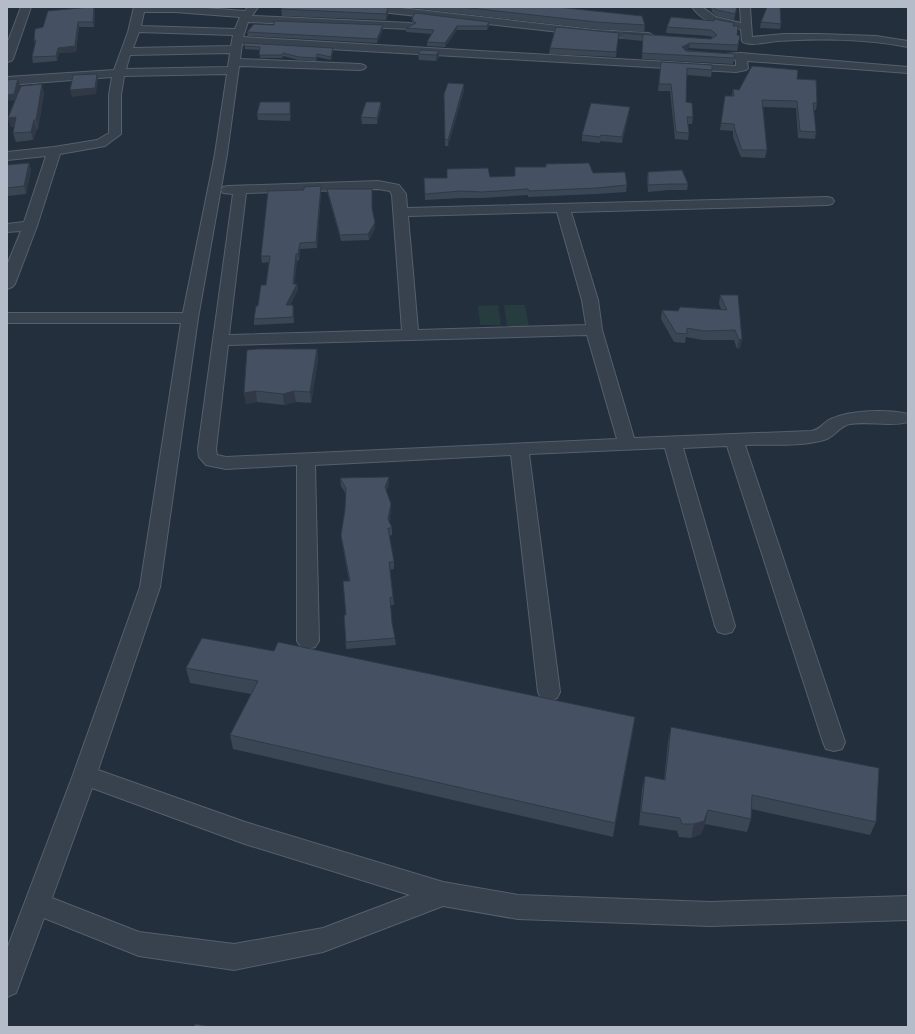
<svg xmlns="http://www.w3.org/2000/svg" width="915" height="1034" font-family="Barlow,sans-serif">
<style>
.green{fill:#263c3f}
.lines{fill:none;stroke-linecap:round;stroke-linejoin:round}
.minor-casing{stroke:#565f6c;stroke-width:2}
.minor{fill:#38414e;fill-rule:evenodd}
.wall{fill:#3b4654}
.shaded-wall{fill:#303945}
.building{fill:#455162;stroke:#303945}
</style>
<rect width="100%" height="100%" fill="#242f3e"/>
<g class="green">
<path d="M498 305 501 325H480L478 306Z"/>
<path d="M504 305H525L529 327H507Z"/>
</g>
<g class="lines">
<g class="minor-casing">
<g id="minor">
<path d="M21 7H31L13 59 11 61 7 62V44Z"/>
<path d="M134 7H191L245 11 248 7H258L252 16 410 23 415 26 410 29 248 22 243 37 736 66V60L725 58 723 56 725 54 741 53 908 67V73L747 61 748 68 746 70 736 72 242 44 240 59 360 64 364 65 366 67 364 69 360 70 239 66 227 154 198 318 160 587 98 770 245 822 443 882 518 895 710 902 908 896V920L710 926 518 919 443 906 323 952 234 970 139 956 44 918 16 993 7 997V949L73 775 140 587 181 323H7V313H183L215 154 227 74 124 76 121 95V134L105 146 60 154 37 226 15 284 12 287 7 289V265L21 231 7 232V224L24 222 46 156 7 160V152L54 147 97 140 109 133V95L112 77 7 85V77L114 70 128 32ZM144 12H175L240 17 235 29 141 26ZM139 32 233 35 231 46 133 48ZM230 53 228 67 126 69 130 55ZM92 788 245 844 410 895 323 928 234 944 139 932 52 898Z"/>
<path d="M359 7H392L595 30 649 33 654 36 649 39 595 36 364 10Z"/>
<path d="M692 7H702L716 17 741 23 740 7H750L752 37 784 34H819L876 36 908 41V47C868 39 817 38 777 41 769 42 746 47 742 41L741 29C722 26 704 24 692 7Z"/>
<path d="M378 181 399 185 406 194 407 208 827 197 832 198 834 201 832 204 827 205 571 212 598 300 602 330 634 438 811 431C821 430 823 422 831 419 850 410 888 409 908 414V422C890 427 869 421 850 424 839 426 835 437 824 440 799 447 770 444 745 445L845 742 842 749 834 751 826 749 823 742 727 446 683 448 735 626 732 632 725 634 718 632 715 626 665 448 529 454 560 692 557 698 549 701 541 698 538 692 511 455 315 465 319 641 315 647 308 649 301 647 297 641V465L226 469 206 465 199 457 198 449 233 194 223 193 221 190 223 187 228 186ZM378 189 390 191 392 195 402 330 229 335 246 193ZM557 212 582 300 586 325 418 330 408 216ZM587 335 617 439 226 457 217 455 216 449 228 345Z"/>
</g>
</g>
<use href="#minor" class="minor"/>
</g>
<g class="wall">
<path d="M405 7H557L645 25 644 32 595 29Z"/>
<path d="M711 7H737L734 20 717 16 712 12Z"/>
<path d="M388 8V14L386 20 282 16 281 9Z"/>
<path d="M95 12 94 27H79L76 52 59 53 57 61 33 63 32 57 35 45 34 40 43 27Z"/>
<path d="M412 19 489 22V26L487 30H457L445 47 427 46V42L432 34 406 32V28L414 24 412 23Z"/>
<path d="M714 19 733 26 737 35 740 36 737 51 689 48 686 50 735 54 733 64 642 59 643 41 623 39V33L711 39 713 38 710 36 666 33 667 27 714 21Z"/>
<path d="M761 22 781 24 780 29 760 28Z"/>
<path d="M383 29 377 43 248 36 247 32Z"/>
<path d="M619 33 616 57 549 54 550 48Z"/>
<path d="M244 43 333 51 331 60 317 57 316 61 299 60 283 56 282 58H260V50L245 49Z"/>
<path d="M439 51V57L436 61 419 60 418 54Z"/>
<path d="M661 62 712 70 711 77 687 75 686 102 693 117 692 124H688L689 133 688 140 675 139 670 91H658Z"/>
<path d="M797 79 817 103 816 110H814L816 132 815 139 798 138 796 108 763 107 767 150 765 158 741 157 733 137V131L720 130 725 96H732L733 89 739 90Z"/>
<path d="M20 86 18 93H44L38 129H37L33 140 16 142 13 133 15 127H11L8 118Z"/>
<path d="M464 90 448 146H445L444 94Z"/>
<path d="M381 102V108L377 124H362L361 117Z"/>
<path d="M291 108 290 121 258 120 257 114Z"/>
<path d="M629 113 622 143 600 141V143L582 141V135Z"/>
<path d="M29 163 31 170 26 194 7 196V165Z"/>
<path d="M546 164 593 173 627 185 626 192 597 194 528 197V195L482 198H461L425 200 424 178H447L515 176 546 167Z"/>
<path d="M648 172 688 184 687 190H669L648 192 647 178Z"/>
<path d="M327 189 372 194V210L375 223V228L369 240 341 241 328 195Z"/>
<path d="M321 192 317 248 300 249 299 260 297 261 294 284H297L298 290 290 305H293L294 323 254 325V319L258 306 266 285 269 262 262 263 261 256Z"/>
<path d="M720 295 742 339 740 348 737 349 734 340H702L686 337 685 343 674 342 661 319 662 310 678 311 721 309 719 304Z"/>
<path d="M317 349 318 360 311 403 296 402 284 405 257 402 246 404 244 393Z"/>
<path d="M389 477V485L386 491 391 504V511L389 522 392 528V535L389 536 394 562V569L390 570 394 605H390L392 623 395 638 396 645 346 649 344 615H346L349 581 342 543 341 535 345 510 346 494 341 486 340 478Z"/>
<path d="M186 668 635 717 613 837 233 749 230 735 251 694 190 683Z"/>
<path d="M671 727 876 822 870 835 751 809V819L747 832 705 824 701 834 691 838 679 837 677 831 639 825 642 789 645 776 664 780 668 741Z"/>
</g>
<g class="shaded-wall">
<path d="M94 7 95 12 94 27 93 22Z"/>
<path d="M388 8V14L386 20V14Z"/>
<path d="M78 22 79 27 76 52 59 53 57 61 56 56 58 48Z"/>
<path d="M489 22V26L487 30V26Z"/>
<path d="M383 25V29L377 43V39Z"/>
<path d="M457 26V30L445 47V43Z"/>
<path d="M690 43 689 48 682 53V47Z"/>
<path d="M333 48V51L331 60V57Z"/>
<path d="M439 51V57L436 61V55Z"/>
<path d="M97 74 98 80 96 94 72 97 70 90Z"/>
<path d="M18 79 20 86 16 100 7 101V95Z"/>
<path d="M42 84 44 93 38 129 36 120Z"/>
<path d="M464 84V90L448 146V140Z"/>
<path d="M290 102 291 108 290 121Z"/>
<path d="M381 102V108L377 124V118Z"/>
<path d="M630 107 629 113 622 143V137Z"/>
<path d="M16 117 18 126 11 127 8 118Z"/>
<path d="M34 120 37 129 33 140 31 132Z"/>
<path d="M29 163 31 170 26 194 24 186Z"/>
<path d="M321 186V192L317 248 316 242Z"/>
<path d="M375 223V228L369 240 368 234Z"/>
<path d="M300 243V249L299 260 298 254Z"/>
<path d="M296 254 297 261 294 290 297 284 298 290 286 311V305L293 284Z"/>
<path d="M742 339 740 348 737 349 739 340Z"/>
<path d="M317 349 318 360 311 403 310 392Z"/>
<path d="M256 391 257 402 246 404 244 393Z"/>
<path d="M294 391 296 402 284 405 283 394Z"/>
<path d="M389 477V485L385 494V487Z"/>
<path d="M391 504V511L388 526V519Z"/>
<path d="M635 717 633 732 613 837 615 823Z"/>
<path d="M708 810 705 824 701 834 691 838 694 824Z"/>
</g>
<g class="building">
<path d="M90 7H94L93 22H78L75 46 58 48 56 56 32 57 36 40H34L35 29 43 27 48 11Z"/>
<path d="M283 7H380L388 8 386 14 281 9Z"/>
<path d="M461 7H557L642 16 645 25 596 22Z"/>
<path d="M713 7H737L735 14 717 10Z"/>
<path d="M767 7H780L781 24 761 22Z"/>
<path d="M415 13 489 22 487 26H457L445 43 427 42 434 30 406 28 416 23 412 19Z"/>
<path d="M671 17 714 21V19L734 23 733 26H738L737 35 740 36 738 45 690 43 682 47 686 51 735 54 734 58 642 53 643 35 623 33 711 39 717 35 711 30 667 27Z"/>
<path d="M274 21 383 25 377 39 247 32 254 24 274 25Z"/>
<path d="M556 27 619 33 616 52 550 48Z"/>
<path d="M244 43 333 48 331 57 317 54 316 58 299 57 283 53 282 55H259L260 47 244 46Z"/>
<path d="M421 50 439 51 436 55 418 54Z"/>
<path d="M661 62 712 65V70L687 68 686 102 692 103 693 117H687L689 133 676 132 671 84H659Z"/>
<path d="M752 66 798 70 797 79 816 80 817 103H813L816 132 800 131 797 101 762 100 767 150H742L735 130 734 124 721 123 725 96H734L733 89 739 90Z"/>
<path d="M97 74 95 88 70 90 73 75Z"/>
<path d="M18 79 14 94 7 95V80Z"/>
<path d="M448 83 464 84 448 140 445 139 444 94Z"/>
<path d="M42 84 36 120H34L31 132 13 133 16 117 8 118 21 86Z"/>
<path d="M260 102H290V114H257Z"/>
<path d="M366 102H381L377 118 361 117Z"/>
<path d="M591 103 630 107 622 137 601 135 600 137 582 135Z"/>
<path d="M29 163 24 186 7 188V165Z"/>
<path d="M589 163 593 173 625 172 627 185 597 188 529 191 528 189 482 192 461 191 425 194 424 178H447V169L488 168 490 177 515 176V167H546V164Z"/>
<path d="M682 170 688 184H670L648 185V172Z"/>
<path d="M321 186 316 242 300 243 298 254H296L293 284H297L286 305H293V317L254 319 256 306H258L261 285H266L270 256H261L268 191 304 190V187Z"/>
<path d="M327 189H372V208L375 223 368 234 340 235Z"/>
<path d="M720 295H738L742 339 739 340 735 330 704 331 687 328V334L676 333 662 310 678 311 680 307 727 310Z"/>
<path d="M258 349H317L310 392 294 391 283 394 256 391 244 393 247 350Z"/>
<path d="M389 477 385 487 391 504 388 519 392 528H388L394 562H389L393 597 390 598 392 623 395 638 346 642 344 615H346L343 581H350L341 535 345 510 346 488 340 478Z"/>
<path d="M202 638 274 651 278 642 635 717 615 823 230 735 258 681 186 668Z"/>
<path d="M671 727 879 768 876 822 752 795 751 819 708 810 704 821 694 824H682L680 818 641 812 645 776 665 780Z"/>
<path d="M195 1024 212 1027H194Z"/>
</g>
<rect width="915" height="1034" fill="none" stroke="#b4bcc9" stroke-width="16"/>
</svg>
